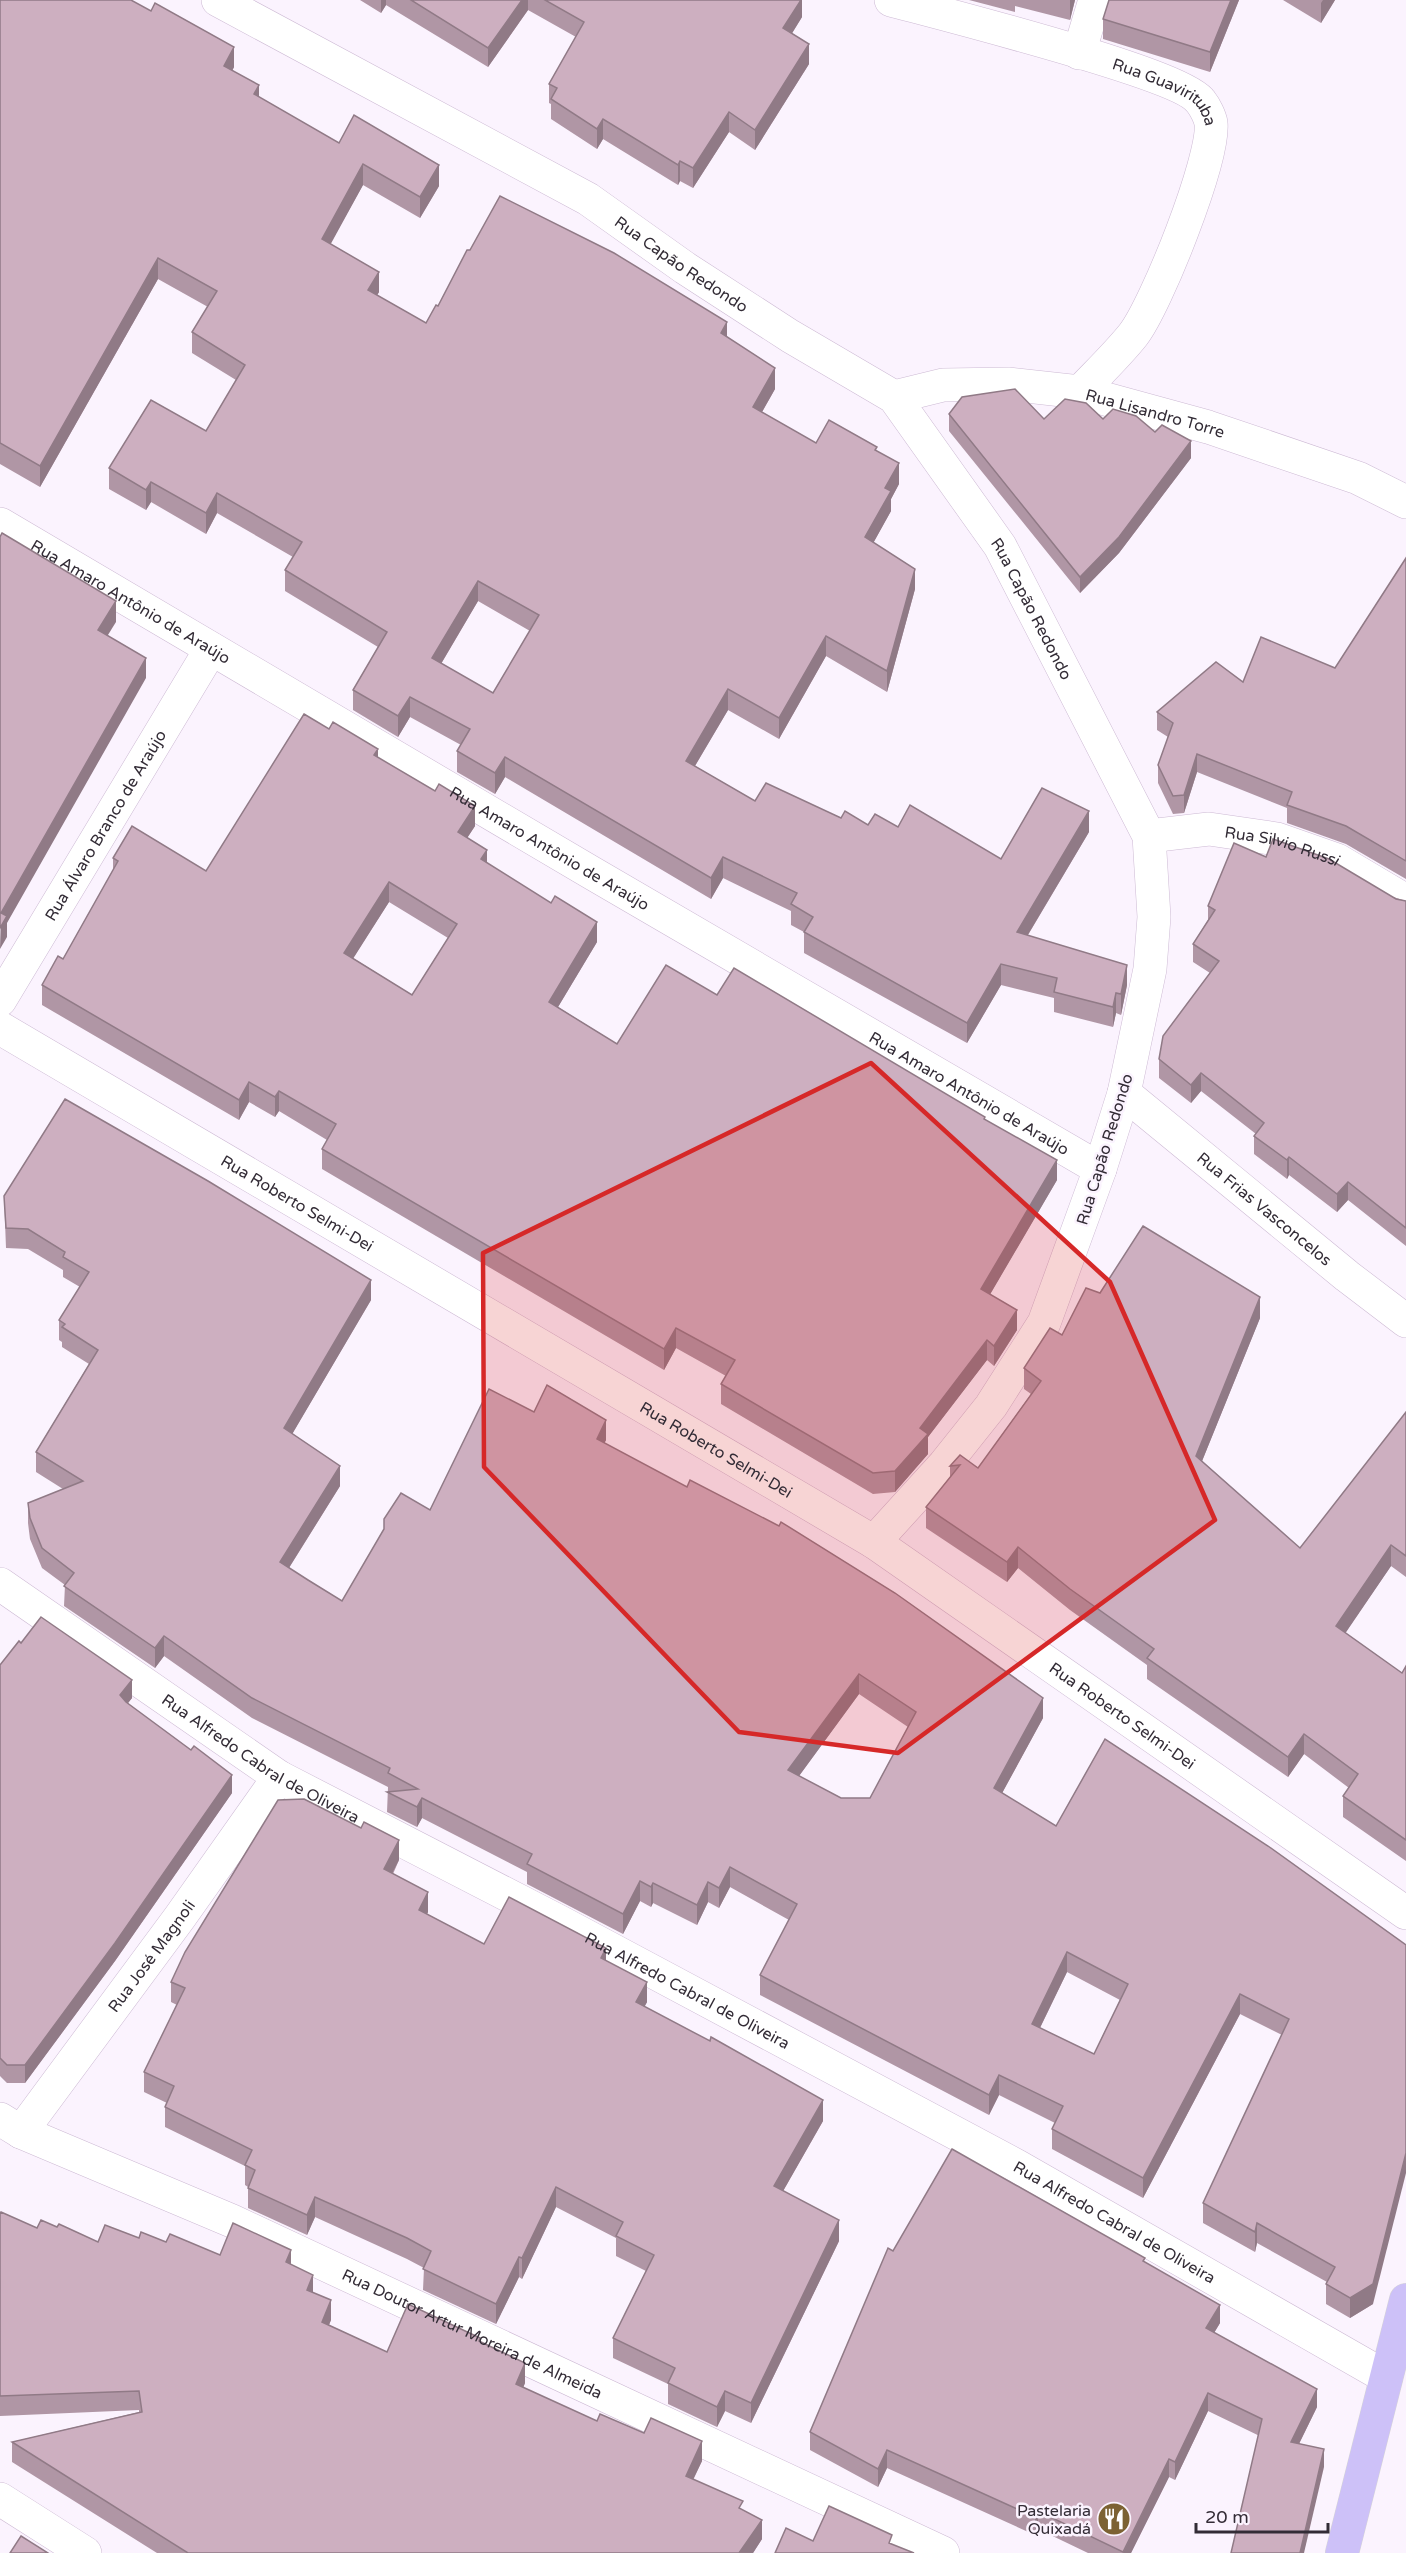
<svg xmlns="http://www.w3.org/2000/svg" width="1406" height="2553" font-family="'Varela Round',sans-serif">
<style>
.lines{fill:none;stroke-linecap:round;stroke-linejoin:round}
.minor-casing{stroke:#cdbad4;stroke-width:34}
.primary-casing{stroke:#d6d5d7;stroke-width:34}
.minor{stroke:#fff;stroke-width:33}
.primary{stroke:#cdc1f8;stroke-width:33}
.wall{fill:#b096a5;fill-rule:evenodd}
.shaded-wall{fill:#907a86}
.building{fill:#cdafc0;stroke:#907a86;stroke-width:1.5;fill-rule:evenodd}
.marked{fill:#d62828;fill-opacity:0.2;stroke:#d62828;stroke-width:4.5;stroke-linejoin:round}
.labels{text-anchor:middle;stroke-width:5;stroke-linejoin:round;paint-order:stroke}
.street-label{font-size:16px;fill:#332c36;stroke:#fbf3fe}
.poi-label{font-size:16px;fill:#332c36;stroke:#fbf3fe;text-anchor:end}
</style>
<rect width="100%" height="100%" fill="#fbf3fe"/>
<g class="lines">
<g class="minor-casing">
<g id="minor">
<path id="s1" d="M218 0 588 199 685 268 790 336 894 397 1000 546 1149 836 1154 917 1150 969 1124 1093 1100 1169 1044 1323 991 1406 944 1465 874 1542"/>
<path id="s2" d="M891 0C939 13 1182 74 1201 102 1205 107 1210 117 1211 123 1215 158 1156 306 1133 335 1117 355 1098 373 1080 392"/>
<path d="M1079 53 1095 0"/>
<path id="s3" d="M894 397 943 385 1008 384 1080 392 1208 427 1358 478 1406 502"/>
<path id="s4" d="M0 524 592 873 1100 1169"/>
<path id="s5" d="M1149 836 1209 829 1277 839 1337 860 1406 901"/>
<path id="s6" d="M0 1000 211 649"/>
<path id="s7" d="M0 1028 874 1542 1406 1913"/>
<path id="s8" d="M1124 1093 1347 1276 1406 1321"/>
<path id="s9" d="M0 1584 279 1777 560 1922 1017 2166 1386 2377"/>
<path id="s10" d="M0 2119 21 2132 232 2221 943 2553"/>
<path id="s11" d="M21 2132 180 1917 279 1777"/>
<path d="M0 2499 85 2553"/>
</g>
</g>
<g class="primary-casing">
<path id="primary" d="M1342 2553 1406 2300"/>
</g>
<use href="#minor" class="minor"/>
<use href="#primary" class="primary"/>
</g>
<g class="wall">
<path d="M0 0 234 67 232 71 259 97 339 143 439 186 420 218 363 185 330 244 379 292 377 295 426 323 438 306 727 337 775 389 762 412 816 443 877 451 899 484 891 499V511L873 543 915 589 887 692 826 656 779 739 728 710 695 766 755 801 841 818 868 825 898 827 1001 859 1089 832 1028 935 1127 985 1121 1015 1116 1013 1113 1027 1054 1012V998L1001 985 967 1043 804 953V932L791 925V911L723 878 711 899 505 777 495 794 457 772V751L461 745 410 717 398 737 353 710V690L378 647 285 591V570L293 557 217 513 206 534 151 502 146 510 109 489V468L206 431 236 380 192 353V332L208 307 158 279 40 487 0 464ZM478 601 530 631 493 693 441 664Z"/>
<path d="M360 0H802V17L792 33 809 64 755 150 729 132 693 188 680 181 678 185 603 139 597 149 551 119V104L549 103V84L576 37 528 10 488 67 386 5 381 13Z"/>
<path d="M969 0H1075L1070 20 1015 6V12Z"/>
<path d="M1109 0H1239L1210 72 1103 39V19Z"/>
<path d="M1283 0H1335L1321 23Z"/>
<path d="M949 414 1044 419H1103L1155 432 1191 458 1119 553 1080 593 949 431Z"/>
<path d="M1406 558V879L1346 844 1287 823V808L1197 772 1184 813 1173 814 1158 783V765L1168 737 1157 730V712L1243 682 1335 668Z"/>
<path d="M378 758 475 826 467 838 487 863 597 942 558 1007 617 1044 717 995 985 1120 1057 1180 990 1294 1017 1330 994 1366 987 1360 928 1437V1454L895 1492 873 1494 721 1404V1384L726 1376 676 1348 664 1370 322 1169V1149L327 1140 279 1111 275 1117 249 1102 239 1120 42 1005V985L63 959 113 870V858L206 871ZM389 902 448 938 412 995 353 958Z"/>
<path d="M1266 857 1406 901V1246L1348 1200 1337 1212 1289 1175 1287 1179 1254 1154V1136L1256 1134 1201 1091 1191 1103 1159 1078V1059L1210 973 1193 962V944L1208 920V906Z"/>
<path d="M4 1196 371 1300 292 1434 340 1486 289 1568 342 1601 430 1510 534 1412 606 1440 604 1443 1043 1718 1002 1793 1056 1826 1268 1846 1373 2304 1350 2318 1326 2304V2284L1327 2282 1257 2243 1255 2252 1203 2223V2203L1282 2035 1240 2014 1143 2198 1052 2149V2129L1055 2123 999 2095 989 2115 760 1995V1975L789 1920 730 1887 719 1908 708 1902 697 1925 653 1903 651 1907 640 1901 623 1934 527 1884V1872L422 1818 417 1827 387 1812 388 1787 252 1718 164 1656 155 1668 64 1606 65 1585 42 1568 30 1539 28 1523V1503L63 1489 36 1472V1452L89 1364 62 1347V1342L59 1340V1320L80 1287 63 1277V1270L28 1249 6 1248ZM859 1694 908 1727 870 1798H841L799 1776ZM1067 1972 1120 2000 1094 2054 1040 2028Z"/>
<path d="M1100 1293 1260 1318 1202 1461 1300 1548 1406 1412V1577L1391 1566 1345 1633 1402 1673 1406 1666V1861L1343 1817V1796L1349 1788 1304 1754 1288 1777 1147 1679V1665L1070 1610 1018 1568 1007 1582 926 1528V1507L950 1477V1466L960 1455 978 1468 1031 1394 1024 1389V1368L1062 1335Z"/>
<path d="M21 1643 132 1698 128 1703 232 1793 115 1961 25 2083H7L0 2076V1665Z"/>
<path d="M399 1860 393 1874 428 1912 427 1914 484 1944 606 1960 647 2002 644 2007 823 2121 783 2191 839 2241 751 2423 725 2411 717 2427 668 2404V2384L613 2358V2338L646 2271 616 2256V2238L556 2207 522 2279 519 2277 496 2324 423 2290 424 2268 407 2259 315 2217 307 2235 248 2208V2187L245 2185V2166L165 2127V2107L167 2103 144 2092V2072L177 2005 171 2002V1982Z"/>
<path d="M0 2214 37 2228 57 2227 98 2242 139 2238 166 2242 220 2255 291 2265 313 2293 331 2320 329 2325 387 2352 480 2342 525 2383 523 2388 597 2421 702 2461 693 2479 743 2510 762 2539 753 2553H157L12 2462V2442L139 2412V2410L0 2416Z"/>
<path d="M893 2251 1145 2262 1220 2323 1214 2333 1317 2407 1299 2444 1324 2467 1208 2411 1175 2480 1169 2477 1131 2553H1088L1038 2529 1035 2535 887 2468 878 2487 810 2450V2432Z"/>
</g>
<g class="shaded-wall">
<path d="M381 0H386V5L381 13Z"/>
<path d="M522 0H528V10L488 67V48Z"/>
<path d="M801 0H802V17L783 48V28Z"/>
<path d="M1070 0H1075L1070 20Z"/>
<path d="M1231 0H1239L1210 72V52Z"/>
<path d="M1323 0H1335L1321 23V3Z"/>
<path d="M809 44V64L755 150V130Z"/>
<path d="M234 47V67L224 87V66Z"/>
<path d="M259 85V106L254 94Z"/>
<path d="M729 112V132L693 188V168Z"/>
<path d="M603 119V139L597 149V129Z"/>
<path d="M680 161V181L678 185V165Z"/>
<path d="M363 164V185L322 260V239Z"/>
<path d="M439 165V186L420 218V197Z"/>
<path d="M158 258V279L40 487V466Z"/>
<path d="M379 272V292L368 311V290Z"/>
<path d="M727 322V343L721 333Z"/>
<path d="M775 368V389L753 428V407Z"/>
<path d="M1191 441V458L1119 553 1080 593V577Z"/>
<path d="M899 463V484L891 499V511L865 558V537L885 488Z"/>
<path d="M151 482V502L146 510V490Z"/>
<path d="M217 493V513L206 534V513Z"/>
<path d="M915 569V589L887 692V671Z"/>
<path d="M478 581V601L432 679V658Z"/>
<path d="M116 601V622L98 651V630Z"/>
<path d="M826 636V656L779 739V718Z"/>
<path d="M146 658V678L7 923V937L0 949 1 913Z"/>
<path d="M728 689V710L686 781V761Z"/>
<path d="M410 697V717L398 737V716Z"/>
<path d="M378 749V769L374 755Z"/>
<path d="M1197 754V772L1184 813V795Z"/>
<path d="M505 757V777L495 794V773Z"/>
<path d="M475 806V826L458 852V832Z"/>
<path d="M1089 811V832L1017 953V932Z"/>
<path d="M487 850V870L481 859Z"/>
<path d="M723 857V878L711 899V878Z"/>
<path d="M389 882V902L344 973V953Z"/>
<path d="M597 922V942L549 1022V1002Z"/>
<path d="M1001 964V985L967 1043V1023Z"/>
<path d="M1127 965V985L1121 1015V994Z"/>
<path d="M1116 993V1013L1113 1027V1007Z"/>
<path d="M1201 1073V1091L1191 1103V1085Z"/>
<path d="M249 1082V1102L239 1120V1100Z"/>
<path d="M279 1091V1111L275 1117V1097Z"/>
<path d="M1289 1157V1175L1287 1179V1160Z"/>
<path d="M1057 1160V1180L981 1310V1289Z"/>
<path d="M1348 1182V1200L1337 1212V1194Z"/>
<path d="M371 1280V1300L284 1448V1428Z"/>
<path d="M1260 1297V1318L1196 1476V1456Z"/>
<path d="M1017 1310V1330L994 1366V1346Z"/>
<path d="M676 1328V1348L664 1370V1349Z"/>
<path d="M987 1340V1360L928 1437V1454L895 1492V1471L920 1428Z"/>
<path d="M606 1420V1440L597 1459V1439Z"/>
<path d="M340 1466V1486L280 1582V1562Z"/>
<path d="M1391 1545V1566L1336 1647V1626Z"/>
<path d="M1018 1547V1568L1007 1582V1562Z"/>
<path d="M164 1636V1656L155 1668V1648Z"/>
<path d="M859 1674V1694L788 1791V1770Z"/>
<path d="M132 1680V1698L120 1713V1695Z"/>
<path d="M1043 1698V1718L994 1808V1788Z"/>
<path d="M1304 1734V1754L1288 1777V1757Z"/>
<path d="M232 1775V1793L115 1961 25 2083V2065Z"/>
<path d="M422 1798V1818L417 1827V1807Z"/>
<path d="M399 1840V1860L384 1889V1869Z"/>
<path d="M730 1867V1887L719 1908V1888Z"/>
<path d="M640 1881V1901L623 1934V1914Z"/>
<path d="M708 1882V1902L697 1925V1905Z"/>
<path d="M653 1883V1903L651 1907V1887Z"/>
<path d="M428 1892V1912L419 1931V1910Z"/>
<path d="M606 1948V1968L601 1958Z"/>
<path d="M1067 1952V1972L1032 2044V2024Z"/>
<path d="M647 1982V2002L636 2023V2002Z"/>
<path d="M1240 1994V2014L1143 2198V2178Z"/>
<path d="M999 2075V2095L989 2115V2095Z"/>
<path d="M823 2100V2121L774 2207V2186Z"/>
<path d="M1406 2153V2173L1373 2304 1350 2318V2298Z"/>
<path d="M556 2187V2207L522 2279V2258Z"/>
<path d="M315 2197V2217L307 2235V2215Z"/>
<path d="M839 2220V2241L751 2423V2403Z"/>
<path d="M1257 2223V2243L1255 2252V2232Z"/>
<path d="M291 2250V2269L286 2262Z"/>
<path d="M519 2257V2277L496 2324V2304Z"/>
<path d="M313 2275V2294L307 2290Z"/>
<path d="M331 2300V2320L322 2341V2322Z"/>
<path d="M1220 2305V2323L1206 2346V2328Z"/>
<path d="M525 2363V2383L516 2404V2384Z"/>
<path d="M1317 2389V2407L1291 2460V2442Z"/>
<path d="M725 2391V2411L717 2427V2407Z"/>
<path d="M1208 2393V2411L1175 2480V2462Z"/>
<path d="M702 2441V2461L686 2495V2476Z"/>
<path d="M1324 2449V2467L1304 2553H1300Z"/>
<path d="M887 2450V2468L878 2487V2469Z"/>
<path d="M1169 2459V2477L1131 2553H1123Z"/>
<path d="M1038 2511V2529L1035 2535V2517Z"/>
<path d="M762 2520V2539L753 2553H739Z"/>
</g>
<g class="building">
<path d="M0 0H131L151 11 155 3 234 47 224 66 259 85 254 94 339 143 354 115 439 165 420 197 363 164 322 239 379 272 368 290 426 323 436 305 438 306 467 250H470L500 196 614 253 727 322 721 333 775 368 753 407 816 443 829 420 877 447 875 450 899 463 885 488 891 491 865 537 915 569 887 671 826 636 779 718 728 689 686 761 755 801 766 783 841 818 845 811 868 825 875 814 898 827 910 805 1001 859 1042 788 1089 811 1017 932 1127 965 1121 994 1116 993 1113 1007 1054 992 1057 978 1001 964 967 1023 804 932 813 917 791 904 797 893 723 857 711 878 505 757 495 773 457 751 470 729 410 697 398 716 353 690 387 632 285 570 302 542 217 493 206 513 151 482 146 490 109 468 151 400 206 431 245 365 192 332 217 291 158 258 40 466 0 443ZM478 581 539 615 493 693 432 658Z"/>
<path d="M411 0H522L488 48Z"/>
<path d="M545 0H801L783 28 809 44 755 130 729 112 693 168 680 161 678 165 603 119 597 129 551 99 557 88 549 84 584 22Z"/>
<path d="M1109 0H1231L1210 52 1103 19Z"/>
<path d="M1015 389 1044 419 1065 399 1086 403 1103 419 1113 409 1136 416 1155 432 1162 425 1191 441 1119 537 1080 577 949 414 962 397Z"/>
<path d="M2 533 116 601 98 630 146 658 1 913 7 916 0 928V537Z"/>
<path d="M1406 558V861L1346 826 1287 805 1292 792 1197 754 1184 795 1173 796 1158 765 1173 723 1157 712 1216 662 1243 682 1261 637 1335 668Z"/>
<path d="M304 714 329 729 333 722 378 749 374 755 435 791 439 784 475 806 458 832 487 850 481 859 551 903 555 896 597 922 549 1002 617 1044 666 965 717 995 734 968 985 1117 984 1119 1057 1160 981 1289 1017 1310 994 1346 987 1340 920 1428 928 1434 895 1471 873 1473 721 1384 735 1360 676 1328 664 1349 322 1149 336 1124 279 1091 275 1097 249 1082 239 1100 42 985 58 956 63 959 118 861 113 858 132 826 206 871ZM389 882 457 924 412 995 344 953Z"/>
<path d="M1273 839 1329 859 1396 899 1406 901V1228L1348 1182 1337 1194 1289 1157 1287 1160 1254 1136 1264 1123 1201 1073 1191 1085 1159 1059 1163 1036 1219 961 1193 944 1215 910 1208 906 1234 843 1266 857Z"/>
<path d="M65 1099 208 1181 371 1280 284 1428 340 1466 280 1562 308 1580 342 1601 384 1529V1519L401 1493 430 1510 489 1389 534 1412 547 1385 606 1420 597 1439 687 1487 690 1480 779 1526 781 1522 895 1593 1043 1698 994 1788 1056 1826 1105 1739 1268 1846 1406 1945V2153L1373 2284 1350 2298 1326 2284 1335 2267 1257 2223 1255 2232 1203 2203 1289 2019 1240 1994 1143 2178 1052 2129 1063 2106 999 2075 989 2095 760 1975 797 1904 730 1867 719 1888 708 1882 697 1905 653 1883 651 1887 640 1881 623 1914 527 1864 532 1854 422 1798 417 1807 387 1792 418 1789 388 1773 390 1768 252 1698 164 1636 155 1648 64 1586 74 1573 42 1548 30 1518 28 1503 83 1481 36 1452 98 1350 62 1327 65 1324 59 1320 89 1272 63 1257 65 1252 28 1229 6 1228 4 1196ZM859 1674 916 1712 870 1798H841L788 1770ZM1067 1952 1128 1984 1094 2054 1032 2024Z"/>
<path d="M1143 1226 1260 1297 1196 1456 1300 1548 1406 1412V1556L1391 1545 1336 1626 1402 1673 1406 1666V1840L1343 1796 1358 1774 1304 1734 1288 1757 1147 1658 1154 1649 1070 1589 1018 1547 1007 1562 926 1507 960 1465 950 1466 960 1455 978 1468 1041 1381 1024 1368 1050 1328 1062 1335 1086 1288 1100 1293Z"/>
<path d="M41 1617 132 1680 120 1695 126 1702 191 1750 194 1746 232 1775 115 1943 25 2065H7L0 2058V1665L19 1641 21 1643Z"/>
<path d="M304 1799 361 1828 364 1822 399 1840 384 1869 428 1892 419 1910 484 1944 509 1897 606 1948 601 1958 647 1982 636 2002 710 2041 711 2037 823 2100 774 2186 839 2220 751 2403 725 2391 717 2407 668 2383 675 2368 613 2338 654 2255 616 2236 623 2222 556 2187 522 2258 519 2257 496 2304 423 2269 431 2251 407 2238 315 2197 307 2215 248 2188 255 2170 245 2165 252 2150 165 2107 174 2086 144 2072 185 1988 171 1982 185 1952 278 1800Z"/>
<path d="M952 2149 1145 2258 1143 2261 1220 2305 1206 2328 1317 2389 1291 2442 1324 2449 1300 2553H1231L1262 2419 1208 2393 1175 2462 1169 2459 1123 2552 1038 2511 1035 2517 887 2450 878 2469 810 2432 888 2248 893 2251Z"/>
<path d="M1 2212 37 2228 41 2220 57 2227 59 2224 98 2242 105 2225 139 2238 141 2232 166 2242 170 2234 220 2255 233 2223 291 2250 286 2262 313 2275 307 2290 331 2300 322 2322 387 2352 408 2304 480 2338 479 2341 525 2363 516 2384 597 2421 600 2414 644 2433 651 2418 702 2441 686 2476 743 2501 739 2508 762 2520 739 2553H188L12 2442 142 2412 139 2391 0 2396V2214Z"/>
<path d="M829 2506 892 2535 889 2543 914 2553H775L786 2528 813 2541Z"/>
<path d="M21 2536 48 2553H10Z"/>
</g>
<path class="marked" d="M871 1063 1110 1282 1215 1520 898 1753 739 1732 484 1467 483 1253Z"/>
<defs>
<g id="restaurant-disc" transform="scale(1.725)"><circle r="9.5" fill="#7c6233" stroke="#fbf3fe"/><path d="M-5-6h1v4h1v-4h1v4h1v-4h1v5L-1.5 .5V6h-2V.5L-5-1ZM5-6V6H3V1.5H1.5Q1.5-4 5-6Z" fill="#fff"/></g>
</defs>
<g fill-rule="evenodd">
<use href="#restaurant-disc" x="1114" y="2519"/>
</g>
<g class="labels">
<g class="street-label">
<text dy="6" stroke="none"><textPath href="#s2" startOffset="292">Rua Guavirituba</textPath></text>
<text dy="6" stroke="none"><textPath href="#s1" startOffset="534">Rua Capão Redondo</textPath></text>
<text dy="6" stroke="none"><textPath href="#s3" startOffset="266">Rua Lisandro Torre</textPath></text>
<text dy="6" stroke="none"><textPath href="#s4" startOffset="152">Rua Amaro Antônio de Araújo</textPath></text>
<text dy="6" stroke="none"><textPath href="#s1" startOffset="1038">Rua Capão Redondo</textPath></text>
<text dy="6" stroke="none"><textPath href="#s6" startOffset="204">Rua Álvaro Branco de Araújo</textPath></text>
<text dy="6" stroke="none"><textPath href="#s4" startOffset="638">Rua Amaro Antônio de Araújo</textPath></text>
<text dy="6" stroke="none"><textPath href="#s5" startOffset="136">Rua Silvio Russi</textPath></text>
<text dy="6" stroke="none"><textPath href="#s4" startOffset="1124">Rua Amaro Antônio de Araújo</textPath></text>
<text transform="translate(1104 1149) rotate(-73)" y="6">Rua Capão Redondo</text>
<text dy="6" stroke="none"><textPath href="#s7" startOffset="345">Rua Roberto Selmi-Dei</textPath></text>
<text dy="6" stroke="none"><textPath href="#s8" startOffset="182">Rua Frias Vasconcelos</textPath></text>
<text dy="6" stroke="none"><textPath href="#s7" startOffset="831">Rua Roberto Selmi-Dei</textPath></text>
<text dy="6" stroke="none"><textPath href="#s7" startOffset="1317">Rua Roberto Selmi-Dei</textPath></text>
<text dy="6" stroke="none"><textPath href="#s9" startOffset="314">Rua Alfredo Cabral de Oliveira</textPath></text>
<text dy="6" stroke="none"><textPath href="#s11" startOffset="219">Rua José Magnoli</textPath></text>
<text dy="6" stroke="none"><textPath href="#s9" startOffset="800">Rua Alfredo Cabral de Oliveira</textPath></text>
<text dy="6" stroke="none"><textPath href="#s9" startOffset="1286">Rua Alfredo Cabral de Oliveira</textPath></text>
<text dy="6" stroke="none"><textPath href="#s10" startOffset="519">Rua Doutor Artur Moreira de Almeida</textPath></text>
</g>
<g class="poi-label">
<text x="1091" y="2516">Pastelaria<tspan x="1091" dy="18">Quixadá</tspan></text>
</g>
</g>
<path d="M1196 2523v9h132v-9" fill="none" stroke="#332c36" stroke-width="3"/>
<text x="1205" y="2523" font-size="18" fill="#332c36" stroke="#fbf3fe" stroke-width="4.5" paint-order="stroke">20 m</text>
</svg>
